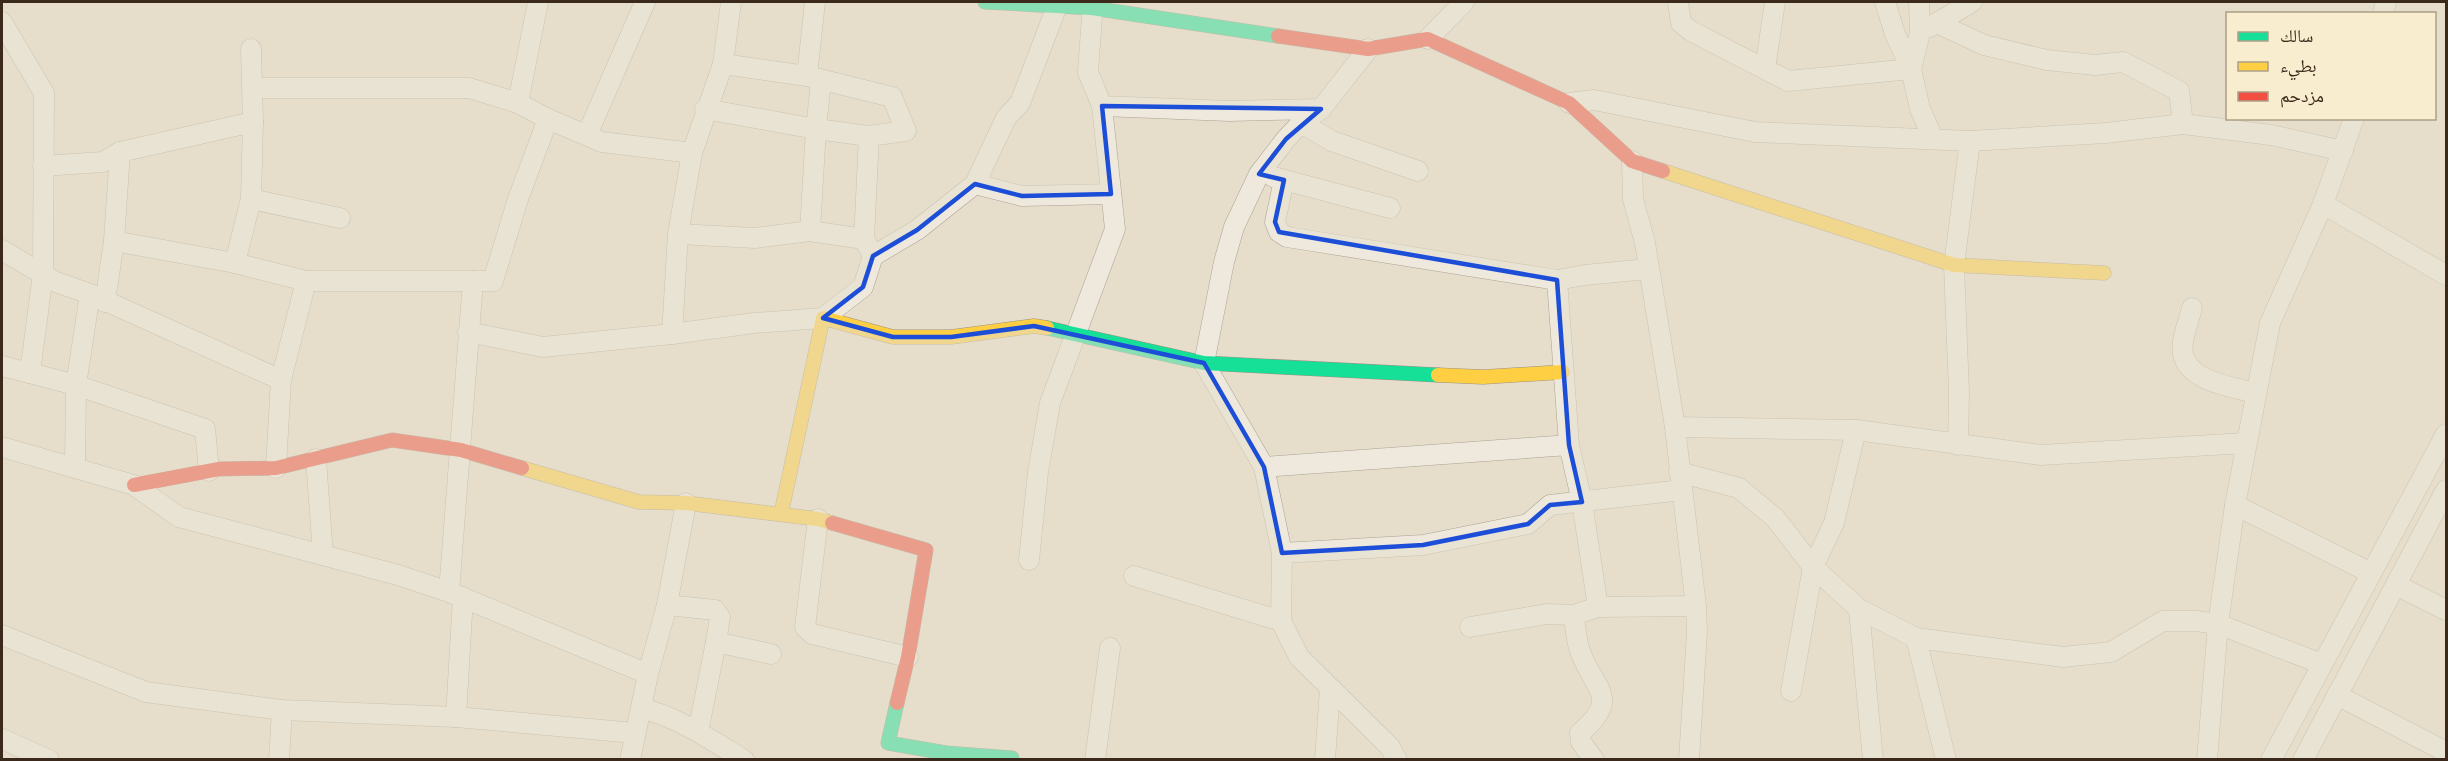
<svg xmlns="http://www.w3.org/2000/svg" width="2448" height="761" font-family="Bitter,'Noto Naskh Arabic',serif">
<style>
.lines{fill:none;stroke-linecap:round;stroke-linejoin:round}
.street-casing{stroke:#aba394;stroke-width:21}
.fast-casing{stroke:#9b9284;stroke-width:15}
.slow-casing{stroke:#9b9284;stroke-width:15}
.jam-casing{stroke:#9b9284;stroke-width:15}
.street{stroke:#eee8dd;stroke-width:20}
.fast{stroke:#16e098;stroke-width:14}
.slow{stroke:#ffcf43;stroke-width:14}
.jam{stroke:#f24e42;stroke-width:14}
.marked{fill:none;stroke:#1d4ed8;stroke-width:4.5;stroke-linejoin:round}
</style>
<rect width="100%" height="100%" fill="#e6deca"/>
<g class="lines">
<g class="street-casing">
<g id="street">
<path d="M538 2 518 103 548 119 602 142 692 153"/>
<path d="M1093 2 1088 72 1102 106 1229 111 1321 109"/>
<path d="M1678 2 1681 23 1691 31 1788 81 1911 69 1895 34 1885 2"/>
<path d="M1919 2 1920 33 1911 69 1920 109 1933 138"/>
<path d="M2383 14 2386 2"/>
<path d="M2 22 44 93 43 274 30 373"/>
<path d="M1937 23 1984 45 2047 60 2095 65 2123 62 2179 91 2183 124"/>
<path d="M1930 27 1972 2"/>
<path d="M1428 39 1464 2"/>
<path d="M1368 49 1321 109 1301 123 1286 139 1259 174 1234 227 1224 262 1204 363 1264 467 1282 553 1281 621 1299 657 1390 747 1397 760"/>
<path d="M1765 69 1775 2"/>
<path d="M807 76 815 2"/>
<path d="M253 88H469L518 103"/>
<path d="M1569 103 1594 100 1755 132 1970 141 2106 133 2183 124 2271 135 2343 151"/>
<path d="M705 109 816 129 869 136 906 131 892 97 807 76 723 64"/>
<path d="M1301 123 1332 141 1418 171"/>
<path d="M587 135 645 2"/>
<path d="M1632 161 1633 199 1645 243 1675 427 1696 606 1697 632 1689 760"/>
<path d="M43 166 103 162 120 152 253 122"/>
<path d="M1273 177 1390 208"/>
<path d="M1284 180 1275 222 1279 232 1287 237 1557 280 1585 275 1648 269"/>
<path d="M975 184 1022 196 1111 194"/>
<path d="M251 199 340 218"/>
<path d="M2323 204 2446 275"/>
<path d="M810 231 816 129 821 81"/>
<path d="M678 234 755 238 810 231 864 239"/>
<path d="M114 241 235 263 306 281H493L518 199 548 119"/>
<path d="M2 250 56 282 90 294 281 380 276 468"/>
<path d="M873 256 917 230 975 184 1006 118 1020 103 1057 6"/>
<path d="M235 263 251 199 253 122 251 49"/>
<path d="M1557 280 1569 445 1582 502 1598 607"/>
<path d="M105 302 114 241 120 152"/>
<path d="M2192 308C2189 321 2180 341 2183 354 2189 382 2233 387 2255 393"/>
<path d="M468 332 543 347 672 334 754 323 823 318 863 287 873 256 864 239 869 136"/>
<path d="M672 334 678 234 692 153 723 64 731 2"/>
<path d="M2 366 76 385 205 429 209 471"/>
<path d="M281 380 306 281"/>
<path d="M1675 427 1856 430 2041 455 2246 443"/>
<path d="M1958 445 1959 393 1954 265 1970 141"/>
<path d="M2 447 134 485 179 517 398 575 449 592 648 674"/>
<path d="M316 459 323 555"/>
<path d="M1264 467 1569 445"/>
<path d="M75 468 76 385 90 294"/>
<path d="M1679 472 1739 488 1775 518 1813 567 1859 609 1916 638 2063 657 2111 652 2163 621H2196L2218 624 2322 664"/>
<path d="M2235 505 2371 573"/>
<path d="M818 519 805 627 812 634 908 657"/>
<path d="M1282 553 1423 545 1528 524 1550 505 1682 490"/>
<path d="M1029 560 1038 472 1050 403 1115 229 1102 106"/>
<path d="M1134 576 1281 621"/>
<path d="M2396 585 2446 610"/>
<path d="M449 592 473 281"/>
<path d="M667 605 715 610 720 617 716 642 771 654"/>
<path d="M1859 609 1873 760"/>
<path d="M1574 615C1575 626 1576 637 1579 648 1591 688 1624 696 1580 733L1581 742 1594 760"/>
<path d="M1470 627 1547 614 1574 615 1598 607 1696 606"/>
<path d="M2 635 146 692 282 710 456 717 635 733"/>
<path d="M1916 638 1946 760"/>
<path d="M1791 691 1813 567 1834 523 1856 430"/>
<path d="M2337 695 2446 752"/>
<path d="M641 708C678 717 711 740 744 760"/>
<path d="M456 717 463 597"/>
<path d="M698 732 716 642"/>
<path d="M2 739 49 760"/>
<path d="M279 760 282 710"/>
<path d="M630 760 648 674 667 605 686 503"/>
<path d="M1095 760 1110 648"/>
<path d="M1325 760 1330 689"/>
<path d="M2207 760 2218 624 2235 505 2270 323 2323 204 2354 118"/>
<path d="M2271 760 2446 434"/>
<path d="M2303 760 2446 490"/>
</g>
</g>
<g class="fast-casing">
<g id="fast">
<path d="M985 2 1092 8 1278 36"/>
<path d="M1047 328 1204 363 1438 375"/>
<path d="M897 703 888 743 946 753 1012 758"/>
</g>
</g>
<g class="slow-casing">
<g id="slow">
<path d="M1663 171 1954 265 2104 273"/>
<path d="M1438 375 1483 377 1563 372"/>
<path d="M522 468 639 502 686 503 818 519 832 523"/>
<path d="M781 514 823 318 893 337H951L1034 326 1047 328"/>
</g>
</g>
<g class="jam-casing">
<g id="jam">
<path d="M1278 36 1368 49 1428 39 1569 103 1632 161 1663 171"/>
<path d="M134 485 219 469 276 468 392 440 461 450 522 468"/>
<path d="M832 523 926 550 908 657 897 703"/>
</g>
</g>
<use href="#street" class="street"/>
<use href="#fast" class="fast"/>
<use href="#slow" class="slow"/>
<use href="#jam" class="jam"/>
</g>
<path d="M0 0H2448V761H0ZM1102 106 1321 109 1286 139 1259 174 1284 180 1275 222 1279 232 1557 280 1569 445 1582 502 1550 505 1528 524 1423 545 1282 553 1264 467 1204 363 1034 326 951 337H893L823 318 863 287 873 256 917 230 975 184 1022 196 1111 194Z" fill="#e6deca" fill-opacity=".55" fill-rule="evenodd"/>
<path class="marked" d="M1102 106 1321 109 1286 139 1259 174 1284 180 1275 222 1279 232 1557 280 1569 445 1582 502 1550 505 1528 524 1423 545 1282 553 1264 467 1204 363 1034 326 951 337H893L823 318 863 287 873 256 917 230 975 184 1022 196 1111 194Z"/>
<rect width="2448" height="761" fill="none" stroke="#3b2a1b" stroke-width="6"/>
<rect x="2226" y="12" width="210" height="108" fill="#f9edcf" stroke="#ad9f87" stroke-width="1.5"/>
<rect x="2238" y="32" width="30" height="9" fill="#16e098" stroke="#ad9f87" stroke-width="1.5"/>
<text x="2280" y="42" font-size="18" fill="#3b2a1b">سالك</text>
<rect x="2238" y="62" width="30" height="9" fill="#ffcf43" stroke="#ad9f87" stroke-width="1.5"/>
<text x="2280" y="72" font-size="18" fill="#3b2a1b">بطيء</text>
<rect x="2238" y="92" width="30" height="9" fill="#f24e42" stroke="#ad9f87" stroke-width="1.5"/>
<text x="2280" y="102" font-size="18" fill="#3b2a1b">مزدحم</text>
</svg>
